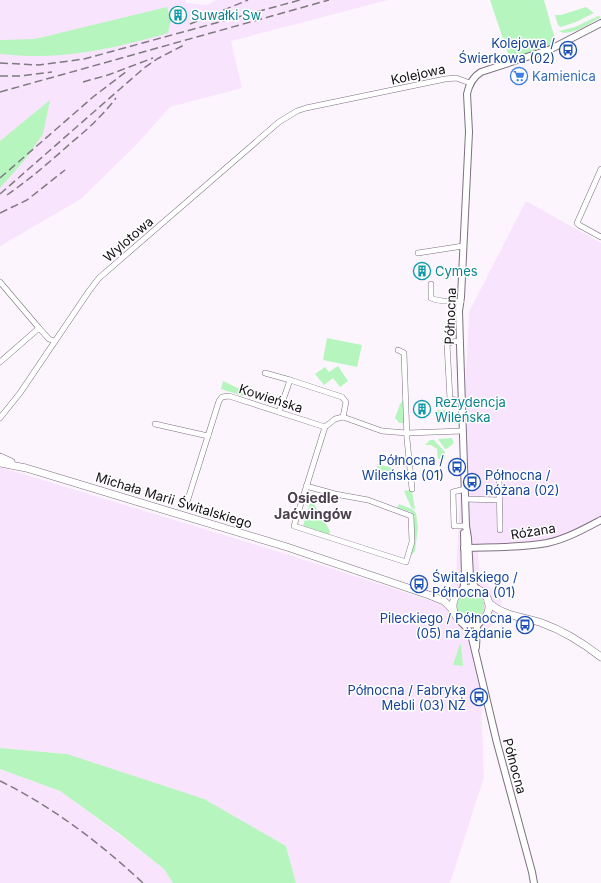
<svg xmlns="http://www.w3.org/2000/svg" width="601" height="883" font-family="Inter,sans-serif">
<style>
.built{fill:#f9e4fe}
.green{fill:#b7f5be}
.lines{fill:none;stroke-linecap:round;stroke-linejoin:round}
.minor-casing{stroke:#7e7081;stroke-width:6}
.tertiary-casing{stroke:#7e7081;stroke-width:8}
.secondary-casing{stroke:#7e7081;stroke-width:8}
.minor{stroke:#fff;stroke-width:5}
.tertiary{stroke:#fff;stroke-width:6}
.secondary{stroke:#fff;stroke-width:7}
.rail{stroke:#7f7980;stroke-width:1.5;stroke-dasharray:8 4;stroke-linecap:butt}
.labels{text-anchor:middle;stroke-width:3;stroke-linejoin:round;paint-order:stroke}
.culture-label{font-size:13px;fill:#0d838f;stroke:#fff;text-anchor:start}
.transit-label{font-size:13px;fill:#164399;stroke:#fff;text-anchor:end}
.street-label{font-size:13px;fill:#130e14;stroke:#fff}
.shop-label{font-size:13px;fill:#366cbe;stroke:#fff;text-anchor:start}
.neighbourhood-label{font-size:14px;font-weight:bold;fill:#4d4050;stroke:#fff}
</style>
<rect width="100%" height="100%" fill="#fcf5fd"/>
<g class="built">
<path d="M0 0H186L185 3 207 5 217 0H388L231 41 242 88 170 107 137 144 81 199 0 246Z"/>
<path d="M526 201 601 243V517L572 532 532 543 477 546 480 576 502 601 498 621 479 636 484 777 450 883H296L286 846 67 754 0 748V467L283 553 438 603 456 578 469 312Z"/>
<path d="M0 769 60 791 121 836 164 869 173 883H0Z"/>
</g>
<g class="green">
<path d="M490 0H544L555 39 553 44C547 47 519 59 514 58 510 57 508 53 507 51Z"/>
<path d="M167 7 171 20 168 33C134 43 97 52 62 55 41 57 20 56 0 54V40L35 39Z"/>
<path d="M586 7 594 13 576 22 561 27 558 25 555 15H561Z"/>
<path d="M598 16 601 17C590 23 570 38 559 31L575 27Z"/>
<path d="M50 100 43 134 23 162 0 188V141Z"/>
<path d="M327 338 362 345 357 367 323 360Z"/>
<path d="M338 366 348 381 340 387 333 378 324 385 315 374 325 367 329 372Z"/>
<path d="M223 381 244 391 243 396 221 389Z"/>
<path d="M404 399 405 423H399L395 418 400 404Z"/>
<path d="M437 410H444L450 416H453L452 420 446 422 438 414H435Z"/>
<path d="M452 438 454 443 448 448 445 449 438 439Z"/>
<path d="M430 440H434L445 452V459H438L437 449 431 445H425Z"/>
<path d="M378 464 392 468 389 476 376 472Z"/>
<path d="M412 490 415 510 411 507 404 491Z"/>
<path d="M311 499 330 531 329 535 303 526Z"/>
<path d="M399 504 412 509 416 513 418 527 415 551 408 559 413 540 411 512 397 508Z"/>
<circle cx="470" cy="606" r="14"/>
<path d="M460 644H461L463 666 453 665Z"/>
<path d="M0 748 67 754 204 799 286 846 296 883H173L164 869 121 835 60 791 0 769Z"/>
</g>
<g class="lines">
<g class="minor-casing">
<g id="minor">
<path d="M601 169 577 223 579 225 601 237"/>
<path d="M418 253 463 246"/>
<path d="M0 282 39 328 49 339 54 341"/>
<path d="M431 284V298C440 303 451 300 461 302"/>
<path d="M460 341 452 342 447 344 450 399 462 401"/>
<path d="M398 350 404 353 407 439 412 489"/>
<path d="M0 362 39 328"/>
<path d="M265 373 290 380 279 412"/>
<path d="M290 380 342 397 346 402 343 417"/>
<path d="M0 418 20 393 89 291 99 278 279 122 297 111 306 108 445 79 456 78 470 83"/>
<path d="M155 424 208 436"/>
<path d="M499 475 500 530"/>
<path d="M306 486 335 494 368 500 411 516 412 542 406 562 294 526 325 427 335 419 343 417 382 431 407 433 462 431"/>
<path d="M465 489 453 492 454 526H466"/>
<path d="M188 499 219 401 222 397 229 396 325 427"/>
<path d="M465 499 499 500"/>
</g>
</g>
<g class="tertiary-casing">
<g id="tertiary">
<path d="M464 548C492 547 520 548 547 543 566 539 584 529 601 520"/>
<path d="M477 589 473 584 470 577 468 538 466 526 460 345 459 311 461 297 469 132 467 94C469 84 473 77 481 72L551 49 601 23"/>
<path d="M463 590 465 578 464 533"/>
<path d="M461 622 467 628 471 634 497 743 532 872 534 883"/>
<path d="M476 647 477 626 481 621"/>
</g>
</g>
<g class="secondary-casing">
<g id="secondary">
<path d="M0 457 11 462"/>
<path d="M0 463 26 468 287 547 429 595 444 601 453 610"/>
<circle cx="471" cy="606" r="18"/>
<path d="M488 602C502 616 524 617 542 623 564 631 583 643 601 657"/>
</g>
</g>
<use href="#minor" class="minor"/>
<use href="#tertiary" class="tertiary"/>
<use href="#secondary" class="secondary"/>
<g class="rail">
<path d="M190 24 248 0"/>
<path d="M0 63 39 65 84 59 300 0"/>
<path d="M0 76H21L52 72"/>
<path d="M83 82 108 75 153 58"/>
<path d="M0 92 329 0"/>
<path d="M0 178 93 97 127 71"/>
<path d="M0 194 144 68 157 59 184 45"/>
<path d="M7 195C30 179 51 161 72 142 88 129 103 115 116 98"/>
<path d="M0 213 27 200 65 170"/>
<path d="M0 781C53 807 100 843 143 883"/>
</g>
</g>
<defs>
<g id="building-ring" transform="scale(0.9)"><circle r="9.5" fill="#fff" stroke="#0f9aa8" stroke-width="1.5"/><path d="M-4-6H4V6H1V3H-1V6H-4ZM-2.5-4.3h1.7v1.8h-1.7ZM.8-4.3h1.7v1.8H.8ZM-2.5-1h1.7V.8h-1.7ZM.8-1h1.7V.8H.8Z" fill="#0f9aa8"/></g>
<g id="bus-ring" transform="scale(0.9)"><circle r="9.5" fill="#fff" stroke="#1a4fb4" stroke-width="1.5"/><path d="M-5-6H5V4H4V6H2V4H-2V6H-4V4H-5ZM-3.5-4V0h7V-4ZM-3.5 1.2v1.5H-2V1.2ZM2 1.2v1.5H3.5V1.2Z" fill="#1a4fb4"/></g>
<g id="supermarket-ring" transform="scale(0.9)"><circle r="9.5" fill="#fff" stroke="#3f7fe0" stroke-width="1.5"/><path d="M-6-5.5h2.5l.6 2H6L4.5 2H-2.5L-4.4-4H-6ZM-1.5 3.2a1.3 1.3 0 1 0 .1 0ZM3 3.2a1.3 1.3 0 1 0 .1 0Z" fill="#3f7fe0"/></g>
</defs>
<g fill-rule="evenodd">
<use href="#building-ring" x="178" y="15"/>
<use href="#bus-ring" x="568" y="50"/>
<use href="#supermarket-ring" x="519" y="76"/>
<use href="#building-ring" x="422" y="271"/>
<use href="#building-ring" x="422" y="409"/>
<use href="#bus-ring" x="457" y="467"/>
<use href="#bus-ring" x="472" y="482"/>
<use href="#bus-ring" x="419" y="584"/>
<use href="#bus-ring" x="525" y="625"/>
<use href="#bus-ring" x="479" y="697"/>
</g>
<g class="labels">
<g class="culture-label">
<text x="191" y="20">Suwałki Sw</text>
<text x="435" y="276">Cymes</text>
<text x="435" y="407">Rezydencja<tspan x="435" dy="15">Wileńska</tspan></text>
</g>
<g class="transit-label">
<text x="555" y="48">Kolejowa /<tspan x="555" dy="15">Świerkowa (02)</tspan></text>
<text x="444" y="465">Północna /<tspan x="444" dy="15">Wileńska (01)</tspan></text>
<text x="485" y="480" text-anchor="start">Północna /<tspan x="485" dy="15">Różana (02)</tspan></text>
<text x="432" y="582" text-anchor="start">Świtalskiego /<tspan x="432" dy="15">Północna (01)</tspan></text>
<text x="512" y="623">Pileckiego / Północna<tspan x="512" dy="15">(05) na żądanie</tspan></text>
<text x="466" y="695">Północna / Fabryka<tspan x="466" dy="15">Mebli (03) NŻ</tspan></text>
</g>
<g class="street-label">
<text transform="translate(418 74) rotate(-12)" y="5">Kolejowa</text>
<text transform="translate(128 239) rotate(-41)" y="5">Wylotowa</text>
<text transform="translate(450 316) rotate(-88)" y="5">Północna</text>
<text transform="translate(271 398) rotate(18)" y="5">Kowieńska</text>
<text transform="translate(174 500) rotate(17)" y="5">Michała Marii Świtalskiego</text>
<text transform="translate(533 531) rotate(-9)" y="5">Różana</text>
<text transform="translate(515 766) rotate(75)" y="5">Północna</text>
</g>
<g class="shop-label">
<text x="532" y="81">Kamienica</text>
</g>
<g class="neighbourhood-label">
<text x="313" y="503">Osiedle<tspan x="313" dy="16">Jaćwingów</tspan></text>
</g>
</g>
</svg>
